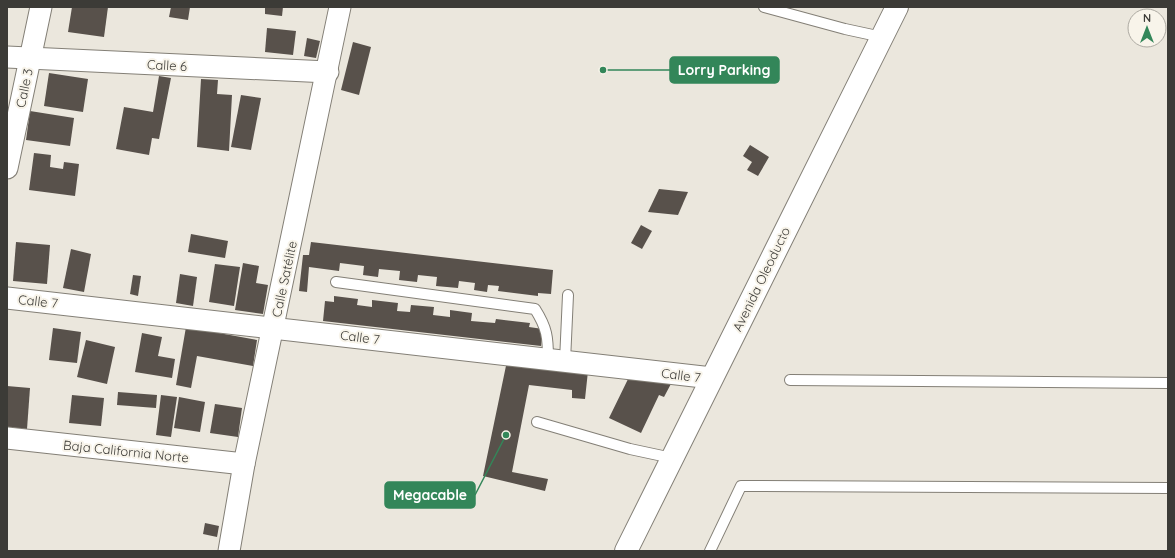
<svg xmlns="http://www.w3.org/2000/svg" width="1175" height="558" font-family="Quicksand,sans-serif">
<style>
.building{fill:#58514b}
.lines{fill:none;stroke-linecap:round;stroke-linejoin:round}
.lane-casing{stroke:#837f76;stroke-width:12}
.street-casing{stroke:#837f76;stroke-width:23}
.secondary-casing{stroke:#837f76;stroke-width:24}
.lane{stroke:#fff;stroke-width:10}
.street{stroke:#fff;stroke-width:21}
.secondary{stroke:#fff;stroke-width:22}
.labels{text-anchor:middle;stroke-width:4;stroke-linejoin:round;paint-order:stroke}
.street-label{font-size:13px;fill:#3c3b37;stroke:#f8f4ea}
.leader{fill:none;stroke:#338659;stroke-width:1.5}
.callout-dot{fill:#338659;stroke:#f8f4ea;stroke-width:1.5}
.callout{fill:#338659;stroke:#338659;stroke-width:1.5}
.callout-label{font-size:14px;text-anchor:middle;font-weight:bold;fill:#fff}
</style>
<rect width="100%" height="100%" fill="#ebe7dd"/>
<g class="building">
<path d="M72 7H108L104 37 68 32Z"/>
<path d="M171 7H190L188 20 169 17Z"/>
<path d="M265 7H283L282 16 265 14Z"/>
<path d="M267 28 296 31 293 55 265 52Z"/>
<path d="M307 38 320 41 316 58 304 56Z"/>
<path d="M353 42 371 47 359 95 341 90Z"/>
<path d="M49 73 88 79 83 112 44 106Z"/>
<path d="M159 76 171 78 159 139 152 138 149 155 116 149 124 107 153 112Z"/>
<path d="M201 79 218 80 217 94 232 95 229 151 197 147Z"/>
<path d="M241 95 261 98 251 150 231 147Z"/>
<path d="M30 111 74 118 70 146 26 140Z"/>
<path d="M750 145 769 157 758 176 747 170 752 162 743 156Z"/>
<path d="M34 153 51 155 50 167 63 169 64 162 79 164 75 196 29 190Z"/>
<path d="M659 189 688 192 678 215 648 212Z"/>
<path d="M641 225 652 231 642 249 631 243Z"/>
<path d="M191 234 228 241 225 258 188 252Z"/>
<path d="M16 242 50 245 47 284 13 281Z"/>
<path d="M311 242 553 270 551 294 538 293V296L498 291 499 286 488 285 487 292 474 290 475 283 459 281 458 288 436 286 437 277 418 275 417 282 399 280 400 271 379 269 378 277 363 275 364 266 340 263 339 271 309 267 307 292 299 291 303 255H309Z"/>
<path d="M71 249 91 254 84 292 63 288Z"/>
<path d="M243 263 259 266 256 283 268 285 263 314 235 310Z"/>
<path d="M215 264 240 267 234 306 209 302Z"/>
<path d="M180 274 197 277 193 306 176 303Z"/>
<path d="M133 275 141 276 138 296 130 294Z"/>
<path d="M334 296 358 299 357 305 372 307V300L398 303 397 311 410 312 411 305 434 307 433 315 450 317V310L472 313 471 321 495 323 496 319 530 323 529 327 543 329 541 346 323 321 325 301 334 302Z"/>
<path d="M186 327 257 340 253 366 197 356 191 388 176 385Z"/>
<path d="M53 328 81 332 77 363 49 360Z"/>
<path d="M142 333 162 337 158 356 175 359 172 378 135 372Z"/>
<path d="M86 340 115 347 107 384 77 377Z"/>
<path d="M507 361 588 371 585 399 572 398V390L529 385 512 472 548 479 545 491 483 476Z"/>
<path d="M630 375 673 380 664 397 659 395 641 433 609 418Z"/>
<path d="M7 386 30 388 27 429 7 427Z"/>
<path d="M118 392 157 395 156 408 117 405Z"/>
<path d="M72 395 104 398 101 426 69 423Z"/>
<path d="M161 395 177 397 171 437 156 435Z"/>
<path d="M179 397 205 402 200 432 174 428Z"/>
<path d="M215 404 242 408 238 437 210 433Z"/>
<path d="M205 523 219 526 217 537 203 534Z"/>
</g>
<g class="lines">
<g class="lane-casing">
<g id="lane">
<path d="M764 7 845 29 882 37"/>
<path d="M336 282 535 309C547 328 548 337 548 359"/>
<path d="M565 361 568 295"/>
<path d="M790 380 1168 383"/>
<path d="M537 422 630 449 672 458"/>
<path d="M710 551 741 486 1168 488"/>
</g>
</g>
<g class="street-casing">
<g id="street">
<path d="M7 57 328 72"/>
<path d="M7 168 41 7"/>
<path d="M7 298 712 378"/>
<path d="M7 438 244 464"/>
<path d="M229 551 244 464 340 7"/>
</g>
</g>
<g class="secondary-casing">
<path id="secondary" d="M626 551 897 7"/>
</g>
<use href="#lane" class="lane"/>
<use href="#street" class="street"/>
<use href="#secondary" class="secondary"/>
</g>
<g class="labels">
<g class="street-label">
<text transform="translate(167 65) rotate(3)" y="5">Calle 6</text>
<text transform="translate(24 88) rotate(-78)" y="5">Calle 3</text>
<text transform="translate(284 279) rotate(-78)" y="5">Calle Satélite</text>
<text transform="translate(761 279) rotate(-64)" y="5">Avenida Oleoducto</text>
<text transform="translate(38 301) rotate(6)" y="5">Calle 7</text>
<text transform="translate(360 337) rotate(7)" y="5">Calle 7</text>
<text transform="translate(681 375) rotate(7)" y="5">Calle 7</text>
<text transform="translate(126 451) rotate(6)" y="5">Baja California Norte</text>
</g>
</g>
<path class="leader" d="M603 70L670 70M506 435L475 495"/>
<g class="callout-dot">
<circle cx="603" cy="70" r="4"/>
<circle cx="506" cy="435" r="4"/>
</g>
<g class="callout">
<rect x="670" y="57" width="109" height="26" rx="4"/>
<rect x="385" y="482" width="90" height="26" rx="4"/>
</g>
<g class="callout-label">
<text x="724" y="75">Lorry Parking</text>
<text x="430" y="500">Megacable</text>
</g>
<rect width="1175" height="558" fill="none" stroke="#3c3b37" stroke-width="16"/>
<g transform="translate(1147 28)"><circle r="19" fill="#f8f4ea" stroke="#adaaa2"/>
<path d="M0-3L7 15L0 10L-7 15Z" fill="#338659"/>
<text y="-6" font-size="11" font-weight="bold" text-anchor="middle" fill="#3c3b37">N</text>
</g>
</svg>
